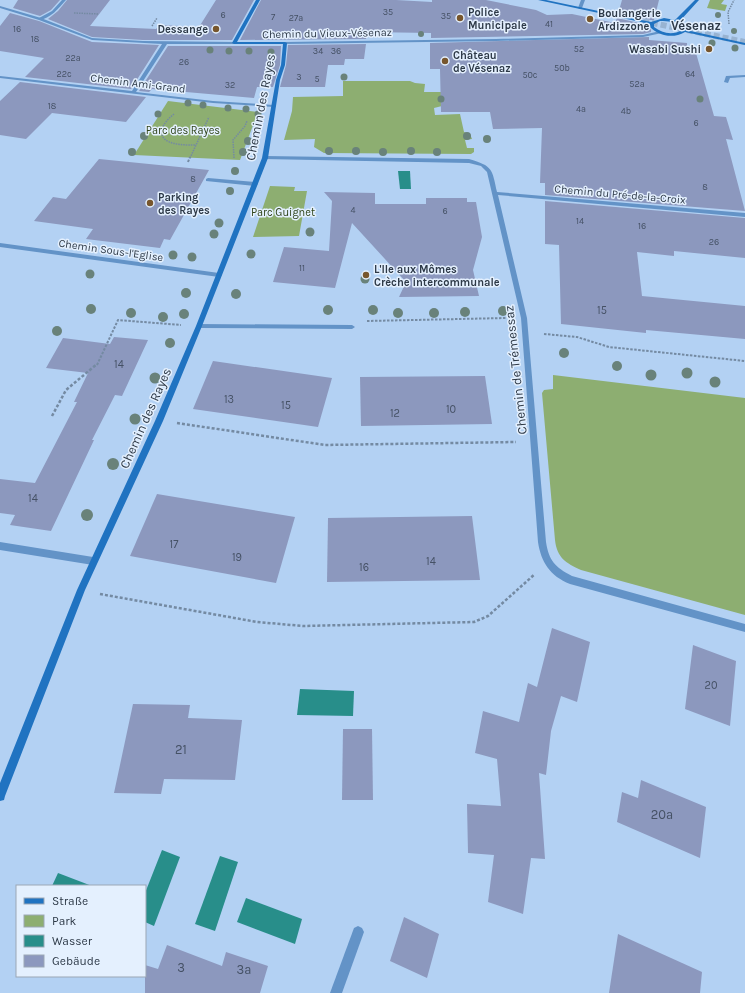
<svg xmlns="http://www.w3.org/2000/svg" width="745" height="993" font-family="Karla,sans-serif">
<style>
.green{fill:#8dae71}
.water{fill:#288e8a}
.building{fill:#8c98be}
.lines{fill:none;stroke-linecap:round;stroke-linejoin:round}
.primary-tunnel{stroke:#98b3d1;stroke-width:6;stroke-dasharray:6 3;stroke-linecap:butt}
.path-far2{stroke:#748aa2;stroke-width:1.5;stroke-dasharray:1.5 1;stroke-linecap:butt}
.path-far1{stroke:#748aa2;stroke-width:2;stroke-dasharray:2.5 1.5;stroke-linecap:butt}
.path{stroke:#748aa2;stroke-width:2.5;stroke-dasharray:3 2;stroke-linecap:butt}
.lane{fill:#6393c7;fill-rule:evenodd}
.street{fill:#6393c7;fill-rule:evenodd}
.secondary{fill:#2073c1;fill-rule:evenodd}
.tree{fill:#69827a}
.poi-dot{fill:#77562d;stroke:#e4f0fe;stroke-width:1.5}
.labels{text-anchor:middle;stroke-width:3;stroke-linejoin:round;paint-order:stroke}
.far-number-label{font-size:9px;fill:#455165}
.far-poi-label{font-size:11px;font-weight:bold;fill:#2d3947;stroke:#e4f0fe;text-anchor:start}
.far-street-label{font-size:11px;fill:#2d3947;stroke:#e4f0fe}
.far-park-label{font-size:11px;fill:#2d4217;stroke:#e4f0fe}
.number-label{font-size:11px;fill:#455165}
.far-quarter-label{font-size:13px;font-weight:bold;fill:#2d3947;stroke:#e4f0fe}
.street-label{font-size:13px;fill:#2d3947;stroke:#e4f0fe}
.near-number-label{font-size:13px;fill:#455165}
</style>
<rect width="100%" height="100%" fill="#b3d1f3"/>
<g class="green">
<path d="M710 0H724L721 4 727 5 725 11 707 8Z"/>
<path d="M343 81H410L415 83 425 84 424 92H443L446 105 434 108 435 115 460 114 464 132 470 134 472 139 465 140 467 148H474V152L471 154 324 153 314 147 315 139 284 140 292 111 293 97 343 96Z"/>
<path d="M168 101 258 112 240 160 134 155Z"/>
<path d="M270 186 295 187 294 191H307L299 236 253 237Z"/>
<path d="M553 375 745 398V615L581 570C566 563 557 558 555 540L542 393 544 390 553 389Z"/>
</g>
<g class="water">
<path d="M398 171H410L411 189H400Z"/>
<path d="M300 689 354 691 353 716 297 715Z"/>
<path d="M162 850 180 857 154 926 145 922V893Z"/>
<path d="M220 856 238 862 215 931 195 924Z"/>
<path d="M58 873 92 886H52Z"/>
<path d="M246 898 302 919 295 944 237 922Z"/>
</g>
<g class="building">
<path d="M18 0H60L51 10 40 16 13 8Z"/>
<path d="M67 0H110L90 26 156 29 160 25 199 27 216 0H254L232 40H143L92 37 48 19 58 11Z"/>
<path d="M261 0H396L432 2V0H486L536 10 547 15 572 14 615 23 617 18 648 25 651 30V32L643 34 431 38V33L367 32 366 39 240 40Z"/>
<path d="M622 0H659L654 20H651L618 14Z"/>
<path d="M10 13 39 21 92 42 159 45 131 89 25 77 44 58 0 51V26Z"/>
<path d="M649 37V40L687 43V46H694L714 116 726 117 733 140 726 139 745 211 545 195V183H540L542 128 493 129 490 112H441L440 69H430V43Z"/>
<path d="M366 44 364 59H345L344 65H328L325 87H280L286 65 288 45Z"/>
<path d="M168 46H281L280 65 273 87H257L254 98 152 89 149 92 139 91Z"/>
<path d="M20 82 146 97 126 122 52 113 26 139 0 135V101Z"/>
<path d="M99 159 209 170 170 240 164 239 160 248 86 239 93 229 34 221 53 197 66 199Z"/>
<path d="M324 192 375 193V204H426V198H467V202H476L482 237 473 270 479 296 399 297 406 282 352 223 335 288 273 282 284 247 329 251 332 201Z"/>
<path d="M545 201 745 218V258L674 251V256L637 252 642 296 745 306V339L646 330V333L561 324 559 245 545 244Z"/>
<path d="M114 337 148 340 122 396 115 395 92 440H94L51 531 10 525 15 515 0 513V479L35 483 77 402H74L88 373 46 368 63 338 110 344Z"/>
<path d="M213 361 332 378 318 427 193 409Z"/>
<path d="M485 376 492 424 361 426 360 377Z"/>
<path d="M157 494 295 517 276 583 130 556Z"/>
<path d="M472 516 480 580 327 582 328 518Z"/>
<path d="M552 628 590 642 577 702 561 696 551 731 546 775 539 773 545 859 531 858 523 914 488 902 494 855 468 853 467 804 501 806 497 759 475 753 483 711 519 722 528 683 537 687Z"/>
<path d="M693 645 736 661 730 726 685 709Z"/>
<path d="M133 704 190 705 188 718 242 720 235 780 164 779 161 794 114 793Z"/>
<path d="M343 729H372L373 800H342Z"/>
<path d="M641 780 706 807 700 858 617 822 622 792 638 798Z"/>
<path d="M404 917 439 934 427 978 390 961Z"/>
<path d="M618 934 702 972 700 993H609Z"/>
<path d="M167 945 222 966 226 952 268 966 260 993H145V965L158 969Z"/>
</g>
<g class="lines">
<path class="primary-tunnel" d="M643 21 745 42"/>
<g class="path-far2">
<path d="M74 13 99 14"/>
<path d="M729 24 728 12 734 0"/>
<path d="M152 26 157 18"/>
<path d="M174 114C169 118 164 123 162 129 158 146 186 145 196 145"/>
<path d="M190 158 209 117"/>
<path d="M234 158 233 140 245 126 247 121"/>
</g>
<g class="path-far1">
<path d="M188 162 190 157"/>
<path d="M367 321 506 318"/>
<path d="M544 334 577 337 609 347 745 361"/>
<path d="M97 365 118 320 181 325"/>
</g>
<g class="path">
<path d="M52 416 66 390 97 364"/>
<path d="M177 423 325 445 516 442"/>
<path d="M100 594 257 622 303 626 474 622 488 616 535 574"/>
</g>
<g class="lane">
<path d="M62 0H66C59 8 50 19 39 20V18L52 11Z"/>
<path d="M745 75V77L730 78 728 83 724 82 726 76Z"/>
<path d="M208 178 255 182 258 184 255 186 206 181V179Z"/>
<path d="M197 324 352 325 355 327 352 329 199 328H197Z"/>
<path d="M358 926 362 928 364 932 342 993H330L354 928Z"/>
</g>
<g class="street">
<path d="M581 0H585L582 8 580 9 578 8Z"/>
<path d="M0 6 41 18 92 38 143 41 236 42V43L234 44H167L136 92 213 101 274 105 276 106 274 107 213 103 0 78V76L132 91 162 44 92 40 39 20 0 8Z"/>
<path d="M660 31 662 32V33L643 37 496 41 285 44 283 43 285 42 496 39 643 35Z"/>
<path d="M265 156 469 159C493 166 492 169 497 192L745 213V217L498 195 527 318 546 542C549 561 555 567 572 576L745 624V632L570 584C550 576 541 562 538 542L521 318 487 172 481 166 469 163 263 159V157Z"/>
<path d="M0 243 219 273 222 275 219 277 0 247Z"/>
<path d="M0 542 93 557 96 558 97 561 96 564 93 565 0 550Z"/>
</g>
<g class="secondary">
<path d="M256 0H260L237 42H285L287 43 285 65 280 80 268 158 202 326 163 421 85 590 5 796 4 800 0 801V783L77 590 155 421 196 326 262 158 276 80 281 65 283 44H234L232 43Z"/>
<path d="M538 0H546L651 22 664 18 675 20 695 0H699L679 22 685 25 686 30 745 43V45L685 32C673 39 659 36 650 27V24ZM660 21C668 21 675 22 682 27V30C672 36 662 33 654 27V24Z"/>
</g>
</g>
<g class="tree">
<circle cx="718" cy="15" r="3"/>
<circle cx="734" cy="31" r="3"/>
<circle cx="421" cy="34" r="3"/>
<circle cx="712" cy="43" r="3.5"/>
<circle cx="735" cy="48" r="3.5"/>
<circle cx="210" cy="50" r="3.5"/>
<circle cx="229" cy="51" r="3.5"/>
<circle cx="249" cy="51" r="3.5"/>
<circle cx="271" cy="52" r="3.5"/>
<circle cx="344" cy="77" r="3.5"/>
<circle cx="441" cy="99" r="3.5"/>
<circle cx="700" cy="99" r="3.5"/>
<circle cx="188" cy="103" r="3.5"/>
<circle cx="203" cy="105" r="3.5"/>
<circle cx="228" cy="108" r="3.5"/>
<circle cx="246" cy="109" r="3.5"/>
<circle cx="158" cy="114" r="3.5"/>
<circle cx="258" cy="114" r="3.5"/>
<circle cx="144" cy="136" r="4"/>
<circle cx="467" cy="136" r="4"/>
<circle cx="487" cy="139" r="4"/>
<circle cx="248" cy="141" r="4"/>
<circle cx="329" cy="151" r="4"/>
<circle cx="356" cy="151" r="4"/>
<circle cx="411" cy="151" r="4"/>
<circle cx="132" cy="152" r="4"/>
<circle cx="243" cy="152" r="4"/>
<circle cx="383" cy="152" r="4"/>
<circle cx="437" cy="152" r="4"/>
<circle cx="235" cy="171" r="4"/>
<circle cx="230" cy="191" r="4"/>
<circle cx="219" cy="223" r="4.5"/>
<circle cx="310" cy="232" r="4.5"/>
<circle cx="214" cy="234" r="4.5"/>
<circle cx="251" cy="254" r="4.5"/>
<circle cx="173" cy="255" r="4.5"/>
<circle cx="192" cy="257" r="4.5"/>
<circle cx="90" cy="274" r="4.5"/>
<circle cx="365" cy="279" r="4.5"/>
<circle cx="186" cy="293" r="5"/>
<circle cx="236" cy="294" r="5"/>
<circle cx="91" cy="309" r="5"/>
<circle cx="328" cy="310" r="5"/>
<circle cx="373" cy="310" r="5"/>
<circle cx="503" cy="311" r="5"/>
<circle cx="465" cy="312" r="5"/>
<circle cx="131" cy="313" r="5"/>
<circle cx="398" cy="313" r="5"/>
<circle cx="434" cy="313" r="5"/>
<circle cx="184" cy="314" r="5"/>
<circle cx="163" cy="317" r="5"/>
<circle cx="57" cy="331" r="5"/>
<circle cx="170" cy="343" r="5"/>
<circle cx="564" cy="353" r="5"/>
<circle cx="617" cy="366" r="5"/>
<circle cx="687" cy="373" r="5.5"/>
<circle cx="651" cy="375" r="5.5"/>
<circle cx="155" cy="378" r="5.5"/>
<circle cx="715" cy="382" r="5.5"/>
<circle cx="135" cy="419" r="5.5"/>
<circle cx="113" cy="464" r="6"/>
<circle cx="87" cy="515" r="6"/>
</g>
<g class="poi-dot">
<circle cx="460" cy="18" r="4"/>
<circle cx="590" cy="19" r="4"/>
<circle cx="216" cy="29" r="4"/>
<circle cx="709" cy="49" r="4"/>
<circle cx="445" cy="61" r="4"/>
<circle cx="150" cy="203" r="4"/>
<circle cx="366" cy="275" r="4"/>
</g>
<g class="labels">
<g class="far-number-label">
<text x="388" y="15">35</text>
<text x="223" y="18">6</text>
<text x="446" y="19">35</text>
<text x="273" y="20">7</text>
<text x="296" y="21">27a</text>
<text x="549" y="27">41</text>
<text x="17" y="32">16</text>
<text x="35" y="42">18</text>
<text x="579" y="52">52</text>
<text x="318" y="54">34</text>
<text x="336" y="54">36</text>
<text x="73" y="61">22a</text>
<text x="184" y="65">26</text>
<text x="562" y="71">50b</text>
<text x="64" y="77">22c</text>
<text x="690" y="77">64</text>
<text x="530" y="78">50c</text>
<text x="299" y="80">3</text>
<text x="317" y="82">5</text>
<text x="637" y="87">52a</text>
<text x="230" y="88">32</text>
<text x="52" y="109">18</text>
<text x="581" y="112">4a</text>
<text x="626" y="114">4b</text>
<text x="696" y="126">6</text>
<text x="193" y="182">8</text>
<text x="705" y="190">8</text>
<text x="353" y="213">4</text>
<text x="445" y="214">6</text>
<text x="580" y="224">14</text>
<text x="642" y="229">16</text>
<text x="714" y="245">26</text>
<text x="302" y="271">11</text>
</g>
<g class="far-poi-label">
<text x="468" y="16">Police<tspan x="468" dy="13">Municipale</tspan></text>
<text x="598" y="17">Boulangerie<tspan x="598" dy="13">Ardizzone</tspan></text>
<text x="208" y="33" text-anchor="end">Dessange</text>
<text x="701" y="53" text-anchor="end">Wasabi Sushi</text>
<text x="453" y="59">Château<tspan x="453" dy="13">de Vésenaz</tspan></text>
<text x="158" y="201">Parking<tspan x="158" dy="13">des Rayes</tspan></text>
<text x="374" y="273">L'Ile aux Mômes<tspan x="374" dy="13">Crèche intercommunale</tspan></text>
</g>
<g class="far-street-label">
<text transform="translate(327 33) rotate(-1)" y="4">Chemin du Vieux-Vésenaz</text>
<text transform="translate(138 83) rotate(7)" y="4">Chemin Ami-Grand</text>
<text transform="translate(620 194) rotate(5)" y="4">Chemin du Pré-de-la-Croix</text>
<text transform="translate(111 250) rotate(8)" y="4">Chemin Sous-l'Eglise</text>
</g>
<g class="far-park-label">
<text x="183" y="134">Parc des Rayes</text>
<text x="283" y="216">Parc Guignet</text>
</g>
<g class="number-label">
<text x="602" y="314">15</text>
<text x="119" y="368">14</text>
<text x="229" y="403">13</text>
<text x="286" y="409">15</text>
<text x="451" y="413">10</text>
<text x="395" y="417">12</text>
<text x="33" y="502">14</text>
<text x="174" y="548">17</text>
<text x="237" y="561">19</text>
<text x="431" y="565">14</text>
<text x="364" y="571">16</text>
<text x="711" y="689">20</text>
</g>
<g class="far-quarter-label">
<text x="696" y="30">Vésenaz</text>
</g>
<g class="street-label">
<text transform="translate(260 107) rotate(-79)" y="5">Chemin des Rayes</text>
<text transform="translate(515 370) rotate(-96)" y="5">Chemin de Trémessaz</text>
<text transform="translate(145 418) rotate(-66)" y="5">Chemin des Rayes</text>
</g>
<g class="near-number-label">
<text x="181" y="754">21</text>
<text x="662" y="819">20a</text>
<text x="181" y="972">3</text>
<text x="244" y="974">3a</text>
</g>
</g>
<rect x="16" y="885" width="130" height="92" fill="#e4f0fe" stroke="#9ba7b5"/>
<rect x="24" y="898" width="20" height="6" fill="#2073c1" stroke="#9ba7b5"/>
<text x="52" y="905" font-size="12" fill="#2d3947">Straße</text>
<rect x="24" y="915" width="20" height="12" fill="#8dae71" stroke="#9ba7b5"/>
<text x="52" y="925" font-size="12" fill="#2d3947">Park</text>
<rect x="24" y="935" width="20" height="12" fill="#288e8a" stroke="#9ba7b5"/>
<text x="52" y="945" font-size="12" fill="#2d3947">Wasser</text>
<rect x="24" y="955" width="20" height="12" fill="#8c98be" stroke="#9ba7b5"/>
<text x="52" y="965" font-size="12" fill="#2d3947">Gebäude</text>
</svg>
